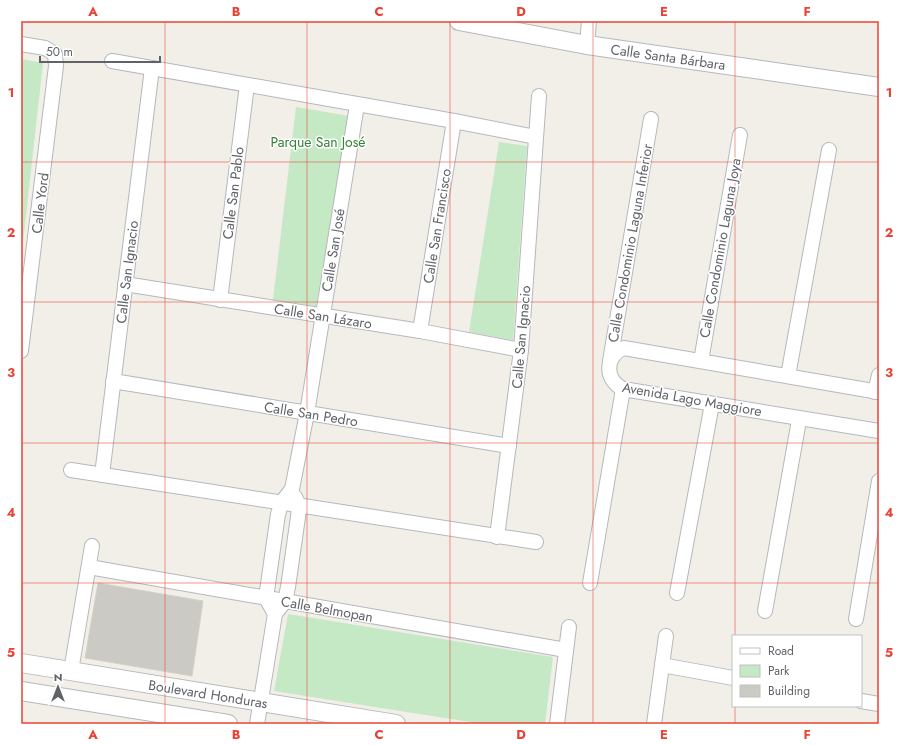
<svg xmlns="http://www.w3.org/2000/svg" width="900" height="745" font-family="Jost,sans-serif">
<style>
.green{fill:#c5e8c5}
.building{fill:#cccac5;stroke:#d6d1c6}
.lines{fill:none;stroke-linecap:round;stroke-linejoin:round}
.minor-casing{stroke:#b5b8bc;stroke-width:16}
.tertiary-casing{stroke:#b5b8bc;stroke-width:20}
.minor{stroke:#fff;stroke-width:14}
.tertiary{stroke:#fff;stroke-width:18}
.grid{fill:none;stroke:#ea4335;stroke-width:1;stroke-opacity:0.55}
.labels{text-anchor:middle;stroke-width:3;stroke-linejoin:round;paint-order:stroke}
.street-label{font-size:14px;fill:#5f6368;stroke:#fff}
.park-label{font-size:14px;fill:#348238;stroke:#fff}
.neatline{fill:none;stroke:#ea4335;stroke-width:1.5}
.grid-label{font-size:13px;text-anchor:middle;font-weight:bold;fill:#ea4335}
</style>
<rect width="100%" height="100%" fill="#f1efe8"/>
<g class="green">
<path d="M21 59 43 63 23 242H21Z"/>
<path d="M296 107 349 116 316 306 273 300Z"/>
<path d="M499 142 527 146 513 340 469 332Z"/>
<path d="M288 614 553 657 545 724H483L274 691Z"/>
</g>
<path class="building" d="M98 583 203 601 192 676 85 658Z"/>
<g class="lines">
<g class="minor-casing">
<g id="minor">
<path d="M21 44 45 48 55 54 56 66 21 351"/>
<path d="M587 45 589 21"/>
<path d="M112 61 454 121 536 137"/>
<path d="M125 284 420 331 521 350"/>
<path d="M220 300 247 85"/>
<path d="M420 331 454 121"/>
<path d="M610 361 651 119"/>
<path d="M701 361 740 135"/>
<path d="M788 376 829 150"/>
<path d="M113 381 509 446"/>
<path d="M875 392 879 375"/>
<path d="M879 392 624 348C605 356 604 379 623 389L879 431"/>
<path d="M71 470 536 542"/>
<path d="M102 475 152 68"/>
<path d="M497 537 521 350 539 96"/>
<path d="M89 567 566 650"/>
<path d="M590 583 623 389"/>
<path d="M677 593 712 404"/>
<path d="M765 611 798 426V418"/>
<path d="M275 614 266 598 278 514 282 502 292 489 307 413 357 105"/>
<path d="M856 619 879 481"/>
<path d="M662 665 733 678"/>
<path d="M71 671 92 546"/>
<path d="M861 701 879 704"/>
<path d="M257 724 275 614 285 601 288 587 298 517 299 505 295 497"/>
<path d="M557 724 569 627"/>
<path d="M654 724 666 636"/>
</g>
</g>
<g class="tertiary-casing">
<g id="tertiary">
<path d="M459 21 587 45 879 87"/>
<path d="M21 663 396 724"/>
<path d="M21 691 228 724"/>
</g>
</g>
<use href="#minor" class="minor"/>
<use href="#tertiary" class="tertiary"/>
</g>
<path class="grid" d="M165 21V724M307 21V724M450 21V724M593 21V724M735 21V636M21 162H879M21 302H879M21 443H879M21 583H879M735 706V724"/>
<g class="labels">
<g class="street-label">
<text transform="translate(668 57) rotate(8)" y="5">Calle Santa Bárbara</text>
<text transform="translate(233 193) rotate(-83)" y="5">Calle San Pablo</text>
<text transform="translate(40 203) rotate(-83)" y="5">Calle Yord</text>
<text transform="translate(437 226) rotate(-81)" y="5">Calle San Francisco</text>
<text transform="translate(630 243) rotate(-80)" y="5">Calle Condominio Laguna Inferior</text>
<text transform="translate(720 248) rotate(-80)" y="5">Calle Condominio Laguna Joya</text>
<text transform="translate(333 250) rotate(-81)" y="5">Calle San José</text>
<text transform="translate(127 272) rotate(-83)" y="5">Calle San Ignacio</text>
<text transform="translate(323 316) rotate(9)" y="5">Calle San Lázaro</text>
<text transform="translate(521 337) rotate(-85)" y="5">Calle San Ignacio</text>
<text transform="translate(692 399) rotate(10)" y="5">Avenida Lago Maggiore</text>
<text transform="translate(311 414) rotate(9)" y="5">Calle San Pedro</text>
<text transform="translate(327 609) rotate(10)" y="5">Calle Belmopan</text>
<text transform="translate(208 694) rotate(9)" y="5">Boulevard Honduras</text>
</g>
<g class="park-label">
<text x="318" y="147">Parque San José</text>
</g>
</g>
<rect width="900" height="745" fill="none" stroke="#ffffff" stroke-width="44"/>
<rect x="732" y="635" width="130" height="72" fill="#ffffff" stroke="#bfc1c3"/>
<rect x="740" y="648" width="20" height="6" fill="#ffffff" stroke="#bfc1c3"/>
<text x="768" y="655" font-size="12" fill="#5f6368">Road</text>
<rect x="740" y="665" width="20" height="12" fill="#c5e8c5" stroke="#bfc1c3"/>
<text x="768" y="675" font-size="12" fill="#5f6368">Park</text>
<rect x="740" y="685" width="20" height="12" fill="#cccac5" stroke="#bfc1c3"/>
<text x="768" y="695" font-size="12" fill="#5f6368">Building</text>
<g transform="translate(58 687)" stroke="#ffffff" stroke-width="3" paint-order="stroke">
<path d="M0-3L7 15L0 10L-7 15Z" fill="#5f6368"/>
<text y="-6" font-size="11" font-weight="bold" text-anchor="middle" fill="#5f6368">N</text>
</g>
<path d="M40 56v6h120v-6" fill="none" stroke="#5f6368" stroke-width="2"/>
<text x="46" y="56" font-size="12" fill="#5f6368" stroke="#ffffff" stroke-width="3" paint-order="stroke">50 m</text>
<rect x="22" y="22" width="856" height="701" class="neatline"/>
<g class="grid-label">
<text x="93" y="16">A</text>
<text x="236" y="16">B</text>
<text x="379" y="16">C</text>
<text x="521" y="16">D</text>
<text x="664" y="16">E</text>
<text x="807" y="16">F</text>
<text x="11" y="97">1</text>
<text x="889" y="97">1</text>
<text x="11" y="237">2</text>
<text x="889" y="237">2</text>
<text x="11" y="377">3</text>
<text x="889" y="377">3</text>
<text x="11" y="517">4</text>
<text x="889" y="517">4</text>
<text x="11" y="657">5</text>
<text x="889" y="657">5</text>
<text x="93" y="739">A</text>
<text x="236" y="739">B</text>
<text x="379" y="739">C</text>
<text x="521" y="739">D</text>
<text x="664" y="739">E</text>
<text x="807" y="739">F</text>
</g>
</svg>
